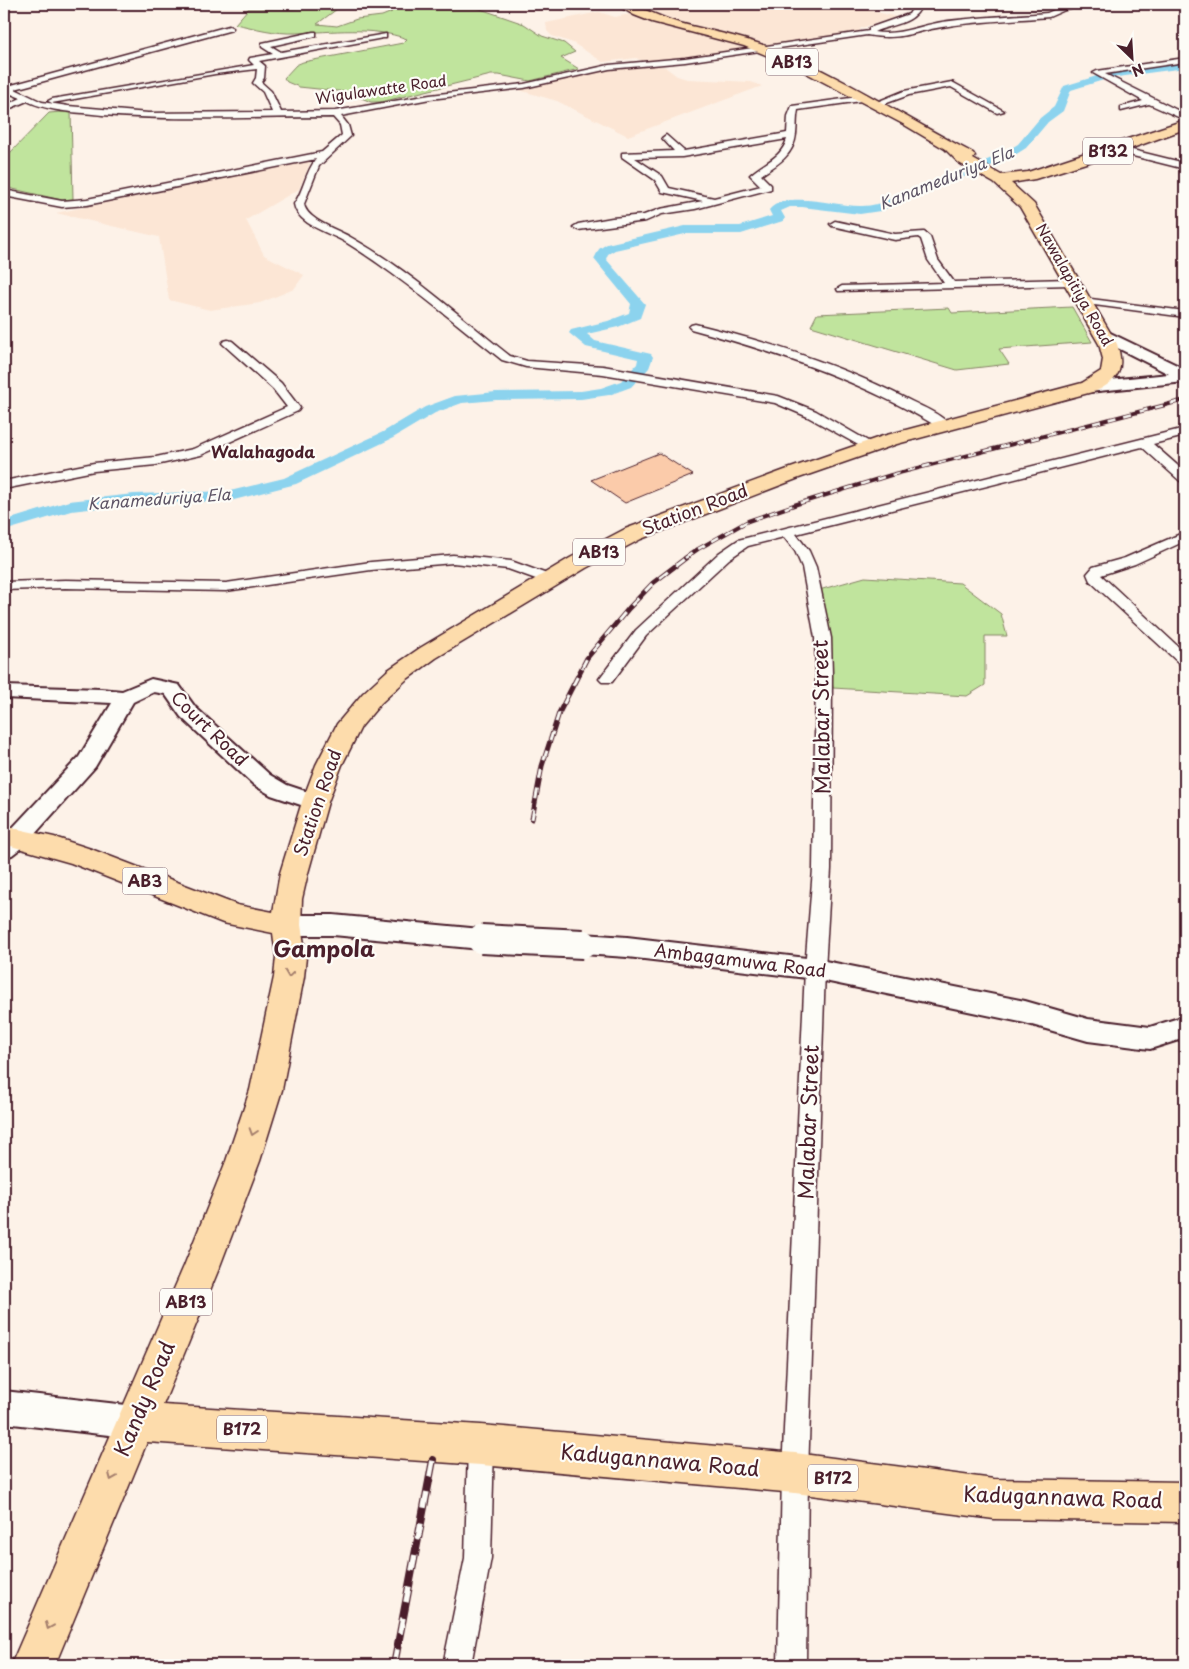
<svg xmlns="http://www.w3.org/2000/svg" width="1189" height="1669" font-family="'Playpen Sans',sans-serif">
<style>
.built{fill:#fce6d5}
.green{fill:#c0e49d;stroke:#858264;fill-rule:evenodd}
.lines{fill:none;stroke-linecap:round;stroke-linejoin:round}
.canal{fill:#8cd3ee;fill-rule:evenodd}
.building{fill:#fbcbaa;stroke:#4a1f2b}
.minor-casing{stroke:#4a1f2b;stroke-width:3}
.tertiary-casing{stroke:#4a1f2b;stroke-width:4}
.secondary-casing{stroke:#4a1f2b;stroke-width:4}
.primary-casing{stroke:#4a1f2b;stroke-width:3}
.minor{fill:#fdfcf7;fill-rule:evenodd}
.tertiary{fill:#fdfcf7;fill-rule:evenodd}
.secondary{fill:#fdfcf7;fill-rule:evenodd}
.primary{fill:#fddcac;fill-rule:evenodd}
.rail-far2-casing{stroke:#4a1f2b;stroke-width:4}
.rail-far1-casing{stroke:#4a1f2b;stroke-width:5}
.rail-casing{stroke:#4a1f2b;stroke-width:8}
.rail-far2{stroke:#fdfcf7;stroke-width:2.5;stroke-dasharray:8;stroke-linecap:butt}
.rail-far1{stroke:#fdfcf7;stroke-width:3;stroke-dasharray:10;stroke-linecap:butt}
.rail{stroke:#fdfcf7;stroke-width:5.5;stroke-dasharray:16;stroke-linecap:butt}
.secondary-bridge-casing{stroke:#4a1f2b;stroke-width:32;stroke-linecap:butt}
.secondary-bridge{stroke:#fdfcf7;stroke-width:28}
.oneway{stroke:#a47e6c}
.labels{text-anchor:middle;stroke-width:4.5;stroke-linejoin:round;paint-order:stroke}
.far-street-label{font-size:15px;fill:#4a1f2b;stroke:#fdfcf7}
.shield{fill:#fdfcf7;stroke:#806168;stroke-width:1}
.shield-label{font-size:16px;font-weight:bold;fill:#4a1f2b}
.far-water-label{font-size:16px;font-style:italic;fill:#5e5566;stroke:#fdfcf7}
.far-quarter-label{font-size:16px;font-weight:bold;fill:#4a1f2b;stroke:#fdfcf7}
.street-label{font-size:18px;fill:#4a1f2b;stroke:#fdfcf7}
.near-street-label{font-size:21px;fill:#4a1f2b;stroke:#fdfcf7}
.district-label{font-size:22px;font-weight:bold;fill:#4a1f2b;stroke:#fdfcf7}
</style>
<rect width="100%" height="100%" fill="#fdf2e8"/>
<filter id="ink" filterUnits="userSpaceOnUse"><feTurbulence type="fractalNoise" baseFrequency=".02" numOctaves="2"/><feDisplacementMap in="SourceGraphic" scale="10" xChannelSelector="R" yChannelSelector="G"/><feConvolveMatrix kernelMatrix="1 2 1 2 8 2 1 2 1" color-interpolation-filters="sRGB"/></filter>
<g filter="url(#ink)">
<g class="built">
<path d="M632 4H862L857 7 896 17 861 28 859 32 771 46 667 19 647 12Z"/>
<path d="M599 12 615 17 630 14 747 48 682 59 643 61 636 58 603 62 573 43 552 36 547 31 546 23Z"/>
<path d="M655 65 665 67 677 76 687 79 751 82 762 86 628 136 557 101 519 90 606 69Z"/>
<path d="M311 161 299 189 246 220 264 255 304 275 294 289 260 303 210 310 169 300 159 237 56 213Z"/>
</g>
<g class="green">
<path d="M357 4H466L524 24 542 36 564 43 575 52 561 58 579 69 530 81 499 75H491L381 102H371L347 92 299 87 287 82 284 78 296 65 303 62 403 43 407 39C372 26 332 32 296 33 275 34 255 28 235 24L248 9H293ZM363 7 386 9 392 12 382 16 357 19 337 26 317 24 337 9Z"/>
<path d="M71 111 73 199 62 200 4 187V159L49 113Z"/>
<path d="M1072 307 1092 342 999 349 1009 364 957 370 811 326 817 314 949 308 952 313Z"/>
<path d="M865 577 960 583 1001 614 1007 636H985V685L967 696 833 688 819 590Z"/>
</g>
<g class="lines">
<path class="canal" d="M1185 62V68L1110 78 1071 90 1063 111 1048 122 1026 148 1010 158 880 211 860 214 802 207H790L781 211 785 218 783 221 741 234H685L615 250 608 254 606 259 645 304 640 318 618 327 587 334 595 341 651 354 653 357 649 368 631 387 609 395 581 399 496 400 462 403 435 413 393 438 296 484 230 501 134 504 71 511 4 531V521L69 501 134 494 230 491 284 478 383 432 425 407 455 396 496 392 581 391 601 388 621 381 637 364 638 359 586 347 569 333 571 330 608 321 629 313 631 304 594 259 599 249 607 244 685 226H740L772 216 769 210C787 189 837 207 862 206 867 206 872 205 877 204L1002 154 1018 144 1040 118 1054 107 1064 86 1110 72Z"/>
</g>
<path class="building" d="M659 453 693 475 625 503 591 480Z"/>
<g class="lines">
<g class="minor-casing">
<g id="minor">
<path d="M915 4H922C915 25 891 24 874 32 899 36 918 26 942 22 977 17 1012 16 1047 13L1063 6 1094 4 1065 10 1049 17C1014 20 977 21 942 27 911 32 901 41 867 35L685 62 609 69 524 88 430 99 341 116 348 125 351 136 319 166 304 204C306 220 339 230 352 238 409 270 459 316 510 356L527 361 603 366 778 396 816 411 873 444 875 447 873 450 869 451 808 417 775 403 603 374 526 367 502 360C451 320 402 277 347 243 331 233 297 225 294 204 304 190 305 173 316 159L87 205 62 207 4 196V190L62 201 87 199 322 152 342 135 340 125 333 117C256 117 179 121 102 115 77 112 50 112 27 101L4 111V106L21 98 4 91V85L8 86 229 26 233 28 232 30 15 89 42 102 68 106 148 113 272 112 263 92 253 83 256 78 257 69 215 74 52 103 48 101 52 99 254 65 249 60 250 58 273 54 262 47V43L313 32H316V36L271 46 281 52 386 34V38H383L259 61 265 66 264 78 261 82 271 91 281 112 335 111 430 95 524 84 609 65 685 58 869 31V28L909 14Z"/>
<path d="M1185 58V62L1105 74 1185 114V120L1149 104 1121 111V107L1143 101 1093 73 1097 71Z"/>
<path d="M952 82 1004 111 997 113 951 87 909 95 876 107 872 104 904 91Z"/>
<path d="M865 96H868V100L798 110C796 118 797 126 796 134 794 155 777 165 761 175L771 185V189L695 209 662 214 646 221 578 230 573 227 578 224 612 218 644 215 660 209 703 201 662 192 655 180 622 157V153L674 151 662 138 666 135 684 151 787 133 788 116 792 106ZM787 139C781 159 764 162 750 175L761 186 714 198 669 188 662 176 635 158 682 157Z"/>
<path d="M1116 146 1185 163V169L1113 151 1112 149Z"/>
<path d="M835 221 895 234 924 232 930 237 938 260 954 282 1071 279 1076 282 1071 285 838 291 837 289 842 286 944 283 928 260 921 239 918 237 895 240 832 226 830 224Z"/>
<path d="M1083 298 1185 311V317L1079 303 1078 301Z"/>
<path d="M695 324C769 342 843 366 911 401 923 407 942 415 950 425L948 428H940C862 381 778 353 691 329L689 327 691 325Z"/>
<path d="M228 340 232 341 281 383 300 408 298 411 201 455 156 465 94 471 4 489V481L94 463 156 457 193 449 287 407 273 389 224 345 222 343 224 341Z"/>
<path d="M1185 428V436L1153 444 1185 472V482L1180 481 1142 447 796 534 809 551 816 567 831 638 832 675 831 869 825 969 808 1473 806 1665H778L782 1473 805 969 813 869 816 675 815 638 802 567 795 551 784 537 748 546 729 559 646 636 612 682H602L599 679 636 630 719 553 738 540Z"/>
<path d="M1185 532V541L1135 564 1101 575 1185 653V666L1180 664 1090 581 1087 574 1093 567 1125 558Z"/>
<path d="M453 555 511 561 555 577 557 580 555 583 550 584 508 569 453 563 371 570 226 591 65 588 4 590V582L65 580 226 583 371 562Z"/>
<path d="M481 1432 490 1436 494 1445 491 1558 471 1665H443L465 1558 468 1445 472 1436Z"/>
</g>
</g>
<g class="tertiary-casing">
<g id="tertiary">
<path d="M151 679 179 685 195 707 270 775 287 785 323 797 326 802 323 807 315 809 307 807 271 795 254 785 181 717 165 694 154 692 133 702 95 767 25 845 12 855 4 857V837L79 757 112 703 4 698V686L101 689 122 691Z"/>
<path d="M4 1391 135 1406 146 1411 151 1422 146 1433 135 1438 4 1423Z"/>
</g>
</g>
<g class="secondary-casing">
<g id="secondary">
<path d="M1102 329 1185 369V382L1089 392 1083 391 1081 387 1083 383 1089 382 1169 374 1096 337 1094 334 1096 331Z"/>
<path d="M286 915H333L481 929 491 932 494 939 491 946 481 949 333 935H286L277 932 273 925 277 918Z"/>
<path d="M583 934 627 937 815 959 1025 1001 1088 1019 1150 1027 1185 1016V1038L1150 1049 1088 1041 1025 1023 815 979 627 957 583 954 573 951 570 944 573 937Z"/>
</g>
</g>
<g class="primary-casing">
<path id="primary" d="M615 4C636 3 656 16 676 22 708 31 741 36 771 48 843 76 905 118 973 153L975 156 973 159 1001 175 1028 172 1185 120V129L1121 152 1035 179 1011 183 1034 204 1117 344C1125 369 1119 380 1096 391L897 444 799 478 641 539 586 568 436 658 406 680 381 703 361 727 342 765 328 802 308 873 302 899 301 925 306 957 304 977 282 1090 260 1161 220 1266 163 1405 481 1425 795 1453 994 1479 1185 1482V1522L994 1519 795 1493 481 1465 147 1442 55 1665H11L184 1266 226 1161 250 1090 274 977 276 957 273 933 223 923 71 863 4 844V826L54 837 91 849 237 905 273 912 280 873 302 802 316 765 337 724 363 693 388 670 420 648 570 558 625 529 785 470 883 436 1082 383 1101 371 1103 359 1099 344 1020 207 994 183 959 163 945 149 903 124 795 67 744 46 652 22 634 15Z"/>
</g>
<use href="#minor" class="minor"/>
<use href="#tertiary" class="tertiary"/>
<use href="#secondary" class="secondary"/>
<use href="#primary" class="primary"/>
<g class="rail-far2-casing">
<path id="rail-far2" d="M685 558 698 549 748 521 797 504 891 475 1185 400"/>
</g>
<g class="rail-far1-casing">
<path id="rail-far1" d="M532 819 542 766 559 713 587 658 629 608 653 583 687 557"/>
</g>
<g class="rail-casing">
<path id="rail" d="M394 1665 433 1460"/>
</g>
<use href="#rail-far2" class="rail-far2"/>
<use href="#rail-far1" class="rail-far1"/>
<use href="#rail" class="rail"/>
<g class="secondary-bridge-casing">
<path id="secondary-bridge" d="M481 939 583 944"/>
</g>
<use href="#secondary-bridge" class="secondary-bridge"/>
</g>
<defs><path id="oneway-chevron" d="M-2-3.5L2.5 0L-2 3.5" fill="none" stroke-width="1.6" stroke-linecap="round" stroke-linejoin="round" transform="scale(1.25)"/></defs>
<g class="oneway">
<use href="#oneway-chevron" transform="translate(289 974) rotate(98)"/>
<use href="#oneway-chevron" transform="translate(253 1132) rotate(108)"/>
<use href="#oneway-chevron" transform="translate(112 1477) rotate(113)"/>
<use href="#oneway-chevron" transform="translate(49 1626) rotate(113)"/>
</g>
</g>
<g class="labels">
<g class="far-street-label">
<text transform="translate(381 90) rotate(-8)" y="5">Wigulawatte Road</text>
<text transform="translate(1074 285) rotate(60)" y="5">Nawalapitiya Road</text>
</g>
<g class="shield">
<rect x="766" y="48.5" width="52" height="27" rx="4"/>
<rect x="1083" y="137.5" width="50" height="27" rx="4"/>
<rect x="573" y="538.5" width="52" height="27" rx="4"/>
<rect x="122.5" y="867.5" width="45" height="27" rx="4"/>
<rect x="160" y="1288.5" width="52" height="27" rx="4"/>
<rect x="217" y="1415.5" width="50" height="27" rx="4"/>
<rect x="808" y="1464.5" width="50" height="27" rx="4"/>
</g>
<g class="shield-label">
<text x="792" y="68">AB13</text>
<text x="1108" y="157">B132</text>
<text x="599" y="558">AB13</text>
<text x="145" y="887">AB3</text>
<text x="186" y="1308">AB13</text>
<text x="242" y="1435">B172</text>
<text x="833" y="1484">B172</text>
</g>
<g class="far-water-label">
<text transform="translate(946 178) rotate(-22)" y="6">Kanameduriya Ela</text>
<text transform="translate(159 499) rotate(-4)" y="6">Kanameduriya Ela</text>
</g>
<g class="far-quarter-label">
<text x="263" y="458">Walahagoda</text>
</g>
<g class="street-label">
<text transform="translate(695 510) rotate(-21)" y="6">Station Road</text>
<text transform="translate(209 729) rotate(44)" y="6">Court Road</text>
<text transform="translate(318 803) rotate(-71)" y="6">Station Road</text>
<text transform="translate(740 961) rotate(7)" y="6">Ambagamuwa Road</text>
</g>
<g class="near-street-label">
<text transform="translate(822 717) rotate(-91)" y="7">Malabar Street</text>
<text transform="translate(809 1122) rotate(-88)" y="7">Malabar Street</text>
<text transform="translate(145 1399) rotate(-67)" y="7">Kandy Road</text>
<text transform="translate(660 1461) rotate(5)" y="7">Kadugannawa Road</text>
<text transform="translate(1063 1498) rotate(2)" y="7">Kadugannawa Road</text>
</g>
<g class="district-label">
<text x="324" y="957">Gampola</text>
</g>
</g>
<rect width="1189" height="1669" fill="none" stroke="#fdfcf7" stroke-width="20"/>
<rect x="10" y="10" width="1169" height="1649" fill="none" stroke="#4a1f2b" stroke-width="2" filter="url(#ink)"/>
<g transform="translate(1132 58) rotate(155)" stroke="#fdfcf7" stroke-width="4" paint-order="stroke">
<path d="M0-4L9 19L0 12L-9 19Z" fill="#4a1f2b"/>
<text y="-8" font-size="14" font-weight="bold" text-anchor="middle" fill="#4a1f2b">N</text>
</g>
</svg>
